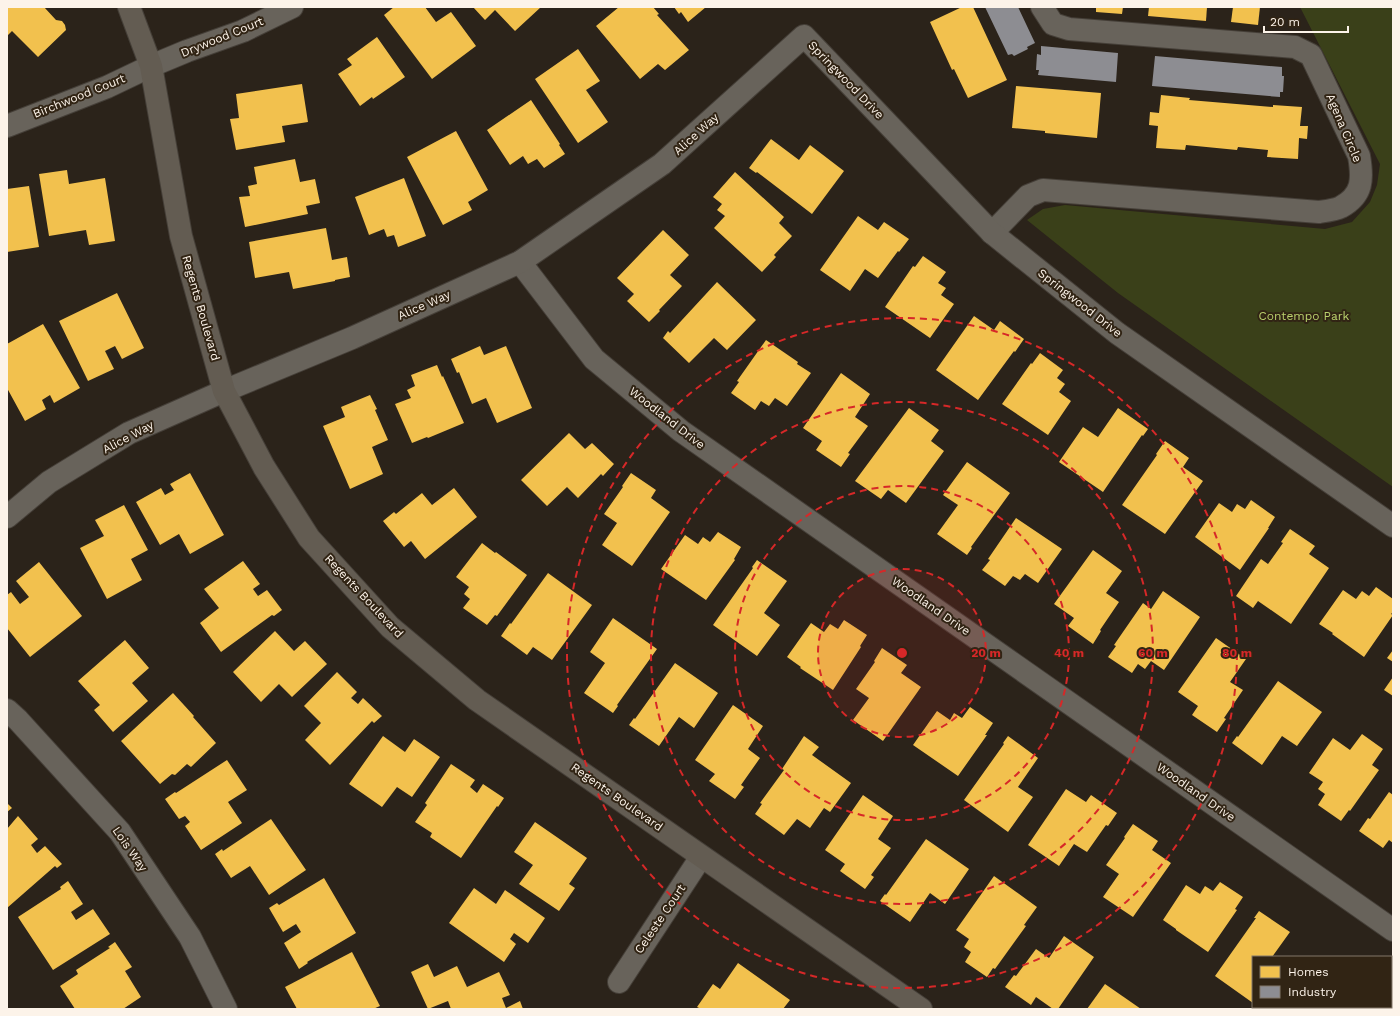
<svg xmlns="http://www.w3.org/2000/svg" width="1400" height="1016" font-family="'Work Sans',sans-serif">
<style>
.green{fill:#3a4019}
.homes{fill:#f2c14e}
.industry{fill:#8d8d92}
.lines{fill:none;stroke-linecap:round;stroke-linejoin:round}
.street-casing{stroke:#453f38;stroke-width:24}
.secondary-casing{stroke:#453f38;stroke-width:24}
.street{stroke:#68635b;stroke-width:22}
.secondary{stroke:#635c52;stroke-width:22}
.ring{fill:none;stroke:#d62828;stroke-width:2;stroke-dasharray:7 5}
.labels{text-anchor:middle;stroke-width:4;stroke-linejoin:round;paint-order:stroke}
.street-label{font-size:12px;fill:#fcf3e9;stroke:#312414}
.park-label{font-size:12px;fill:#b9d06c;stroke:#312414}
.centre{fill:#d62828;stroke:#312414;stroke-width:2}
.ring-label{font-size:12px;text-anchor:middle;font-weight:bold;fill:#d62828;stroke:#312414;stroke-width:4;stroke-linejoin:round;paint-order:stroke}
</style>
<rect width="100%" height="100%" fill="#2b231a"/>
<path class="green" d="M1300 7H1393V487L1118 293 1027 220 1043 209 1065 205 1325 229 1352 222 1370 202 1377 185 1380 164Z"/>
<g class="homes">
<path d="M7 7H44L56 20 62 21 65 25 66 30 38 57 12 31 7 36Z"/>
<path d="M394 7H425L436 22 451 12 476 46 432 79 384 15Z"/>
<path d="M473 7H541L515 31 495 10 485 20Z"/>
<path d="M619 7H653L659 14 657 15 689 50 665 70 658 64 640 79 596 26Z"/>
<path d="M674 7H706L688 22 681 12 679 14Z"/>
<path d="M962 7H973L1007 80 968 98 954 69 952 70 930 22Z"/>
<path d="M1096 7H1123L1122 14 1096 12Z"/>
<path d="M1149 7H1207L1206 21 1148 16Z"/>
<path d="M1233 7H1260L1258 25 1231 22Z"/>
<path d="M377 37 405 77 373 99 372 97 360 106 338 74 352 65 347 59Z"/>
<path d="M578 49 600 81 586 90 608 122 578 143 535 79Z"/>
<path d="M302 84 308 122 282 126 285 142 236 150 230 119 239 118 236 94Z"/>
<path d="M1016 86 1101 93 1097 138 1045 133V131L1012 128Z"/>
<path d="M1161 95 1190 98 1189 100 1273 107V105L1302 107 1300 126H1308L1307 139 1299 138 1298 159 1267 157 1268 150 1238 147 1237 150 1186 145 1185 150 1156 148 1158 126 1149 125 1150 112 1159 113Z"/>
<path d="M531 100 560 144 559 145 565 154 544 168 537 159 528 164 523 156 510 165 487 130Z"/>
<path d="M456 131 488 190 468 202 472 210 443 225 407 157Z"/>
<path d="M771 139 799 160 810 145 844 171 812 214 757 172 756 173 749 168Z"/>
<path d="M295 159 300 182 315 179 320 203 306 206 308 214 245 227 239 197 250 196 248 186 257 184 254 167Z"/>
<path d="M67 170 69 184 105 178 115 241 89 245 86 230 49 236 39 174Z"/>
<path d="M735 172 784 217 779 223 792 236 774 255 776 257 762 272 714 228 725 216 717 210 722 204 713 197Z"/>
<path d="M404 178 426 236 398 247 394 235 387 237 384 229 369 235 355 197Z"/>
<path d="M29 186 39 247 7 252V189Z"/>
<path d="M858 216 878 230 884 222 909 239 899 252 898 251 878 278 865 269 850 291 820 270Z"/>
<path d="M326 228 332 260 347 257 350 277 335 280V281L293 289 289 272 255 278 249 242Z"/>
<path d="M663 230 689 255 670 275 682 286 659 310 660 311 649 322 627 301 634 294 617 278Z"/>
<path d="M923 256 946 272 938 283 946 288 941 295 954 304 930 338 885 307 913 266 915 267Z"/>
<path d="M717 282 756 320 727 350 714 338 689 363 663 338 668 331 670 333Z"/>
<path d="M117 293 144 348 122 359 115 346 105 351 114 369 88 381 59 321Z"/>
<path d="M974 316 994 330 1000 321 1024 339 1015 352 1014 351 978 400 936 370Z"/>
<path d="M43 324 80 388 54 403 50 395 42 400 46 409 25 421 7 388V344Z"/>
<path d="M766 340 798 362 797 364 811 373 787 406 775 398 769 406 761 401 755 410 731 393 739 382 737 381Z"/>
<path d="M480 346 484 355 506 346 532 408 497 423 486 398 472 404 459 372 457 373 451 359Z"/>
<path d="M1040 353 1063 370 1057 378 1065 384 1059 392 1071 401 1048 435 1002 404 1031 363 1032 364Z"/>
<path d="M437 365 442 377 443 376 464 423 428 438 427 437 412 443 395 404 411 398 407 390 415 386 411 375Z"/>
<path d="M841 373 870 394 855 417 868 426 848 453 850 454 841 467 816 450 822 441 803 428Z"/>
<path d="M370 395 377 409 375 410 388 440 372 447 383 474 350 489 323 426 345 417 341 407Z"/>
<path d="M909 408 939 430 931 441 944 451 906 503 888 490 881 499 855 481Z"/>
<path d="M1118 408 1148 429 1143 436 1142 435 1103 492 1059 462 1083 427 1098 437Z"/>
<path d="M569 433 585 449 592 443 614 464 603 476 601 474 578 498 567 487 547 506 521 480Z"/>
<path d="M1165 441 1189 458 1183 467 1203 481 1165 534 1122 505 1157 455 1156 454Z"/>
<path d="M967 462 1010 493 971 547 972 548 967 555 937 534 958 505 943 495Z"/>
<path d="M190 473 224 535 190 554 179 534 160 545 136 502 161 488 165 495 174 490 170 484Z"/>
<path d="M631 473 656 490 651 498 670 512 632 566 602 545 617 523 604 514 623 487 622 486Z"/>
<path d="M454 488 477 517 425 559 411 541 404 547 383 521 394 512 396 514 422 493 432 505Z"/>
<path d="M1251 500 1275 517 1268 528H1269L1240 570 1195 537 1219 503 1232 512 1237 504 1245 509Z"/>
<path d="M124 505 148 550 131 559 142 580 107 599 80 548 104 536 95 520Z"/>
<path d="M1016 518 1062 549 1038 583 1025 574 1020 580 1013 576 1005 586 982 570 990 560 988 559Z"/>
<path d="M1290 529 1315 546 1309 554 1329 568 1291 624 1258 601 1253 608 1236 596 1261 559 1268 564 1283 543 1281 542Z"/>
<path d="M718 532 741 547 734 559 735 560 706 600 661 569 685 535 698 544 703 537 710 542Z"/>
<path d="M482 543 495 553 496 552 527 575 497 616 495 615 487 625 463 608 470 599 464 594 469 587 456 577Z"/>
<path d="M1093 550 1122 571 1106 593 1119 602 1100 630 1101 631 1093 644 1068 626 1074 618 1054 604Z"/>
<path d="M757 560 787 581 764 613 780 625 757 656 713 625 753 568 752 567Z"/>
<path d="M243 561 260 584 253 589 258 596 267 590 282 610 274 616 272 615 221 652 200 623 219 608 204 589Z"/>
<path d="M39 562 82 616 30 657 7 628V595L11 592 20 604 29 597 16 581Z"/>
<path d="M548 573 592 605 552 660 533 647 527 655 501 636 510 623 511 624Z"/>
<path d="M1376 587 1393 599V612L1391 614 1393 615 1364 657 1332 634 1333 633 1319 624 1343 590 1356 599 1362 591 1369 596Z"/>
<path d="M1163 591 1200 617 1164 670 1151 661 1145 669 1138 664 1132 673 1108 657 1116 646 1114 645 1143 603 1151 609Z"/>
<path d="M613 618 657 649 617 705 618 706 613 713 584 693 605 663 590 652Z"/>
<path d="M844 620 867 635 860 646 861 647 833 690 800 668 801 667 787 657 811 623 824 632 830 624 838 629Z"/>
<path d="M275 631 294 651 305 641 327 664 292 697 279 684 261 702 233 672Z"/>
<path d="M1216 638 1246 659 1230 682 1243 690 1224 718 1226 719 1217 732 1192 715 1198 706 1178 692Z"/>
<path d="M125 640 149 668 132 683 148 701 113 732 94 710 100 705 78 681Z"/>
<path d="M882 648 907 665 901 673 921 687 883 741 853 720 869 698 856 689 875 662 874 661Z"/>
<path d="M1393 650V662L1387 658Z"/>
<path d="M675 663 718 693 694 728 679 717 659 746 629 725 634 718 635 719Z"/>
<path d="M337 672 357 692 351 698 358 704 363 698 382 716 374 723 372 721 330 765 305 740 321 723 304 706Z"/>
<path d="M1393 677V696L1384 690Z"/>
<path d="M1278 681 1322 712 1297 746 1282 736 1262 765 1232 743 1237 736 1238 737Z"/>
<path d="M173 693 194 716 193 717 216 743 191 767 187 764 175 775 172 774 160 784 121 741Z"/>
<path d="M733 705 763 726 748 749 760 758 741 785 744 787 735 799 709 781 715 774 695 760Z"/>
<path d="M970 707 993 723 985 735H987L958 776 913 745 937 711 950 720 954 713 962 718Z"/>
<path d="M1362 734 1383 749 1372 765 1379 770 1350 811 1349 810 1341 821 1318 805 1325 794 1318 789 1323 782 1309 773 1333 738 1350 750Z"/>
<path d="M383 736 405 752 414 739 440 757 412 797 397 787 382 807 349 784Z"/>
<path d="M804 736 819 747 812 755 851 783 830 812 824 808 810 828 797 819 784 835 755 814 762 804 760 803 784 770 782 769Z"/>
<path d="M1008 736 1038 758 1018 787 1033 797 1008 832 964 800 1004 744 1003 743Z"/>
<path d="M227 760 247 790 228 802 242 823 201 850 185 826 190 822 185 816 179 819 165 799 175 792 176 793Z"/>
<path d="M451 764 475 780 470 787 477 793 483 784 504 798 498 807 497 806 461 858 430 837 432 833 415 822 427 805 425 803Z"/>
<path d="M1066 789 1086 802 1091 795 1117 813 1108 826 1106 825 1087 852 1074 844 1059 866 1028 845Z"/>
<path d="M1389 792 1393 795V843L1389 840 1383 848 1359 831 1368 818 1370 819Z"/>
<path d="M863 795 893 816 878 839 891 848 871 875 874 877 865 889 840 871 845 864 825 850Z"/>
<path d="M7 803 12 808 7 812Z"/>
<path d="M18 816 38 839 31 845 37 853 45 846 62 864 57 868 55 866 7 908V829Z"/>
<path d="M271 819 306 870 269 895 250 866 231 878 215 854 222 849 223 851Z"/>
<path d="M535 822 587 858 569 884 575 888 559 911 519 884 533 865 514 852Z"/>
<path d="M1133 824 1158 841 1152 850 1171 863 1133 917 1103 897 1119 874 1106 865 1125 838 1124 837Z"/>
<path d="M926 839 969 869 945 904 930 893 910 922 880 901 885 894 886 895Z"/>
<path d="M994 876 1037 907 1024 925 1026 926 995 969 993 968 987 977 965 962 971 952 964 947 969 939 956 930Z"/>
<path d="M324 878 356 933 307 962 308 963 299 969 284 943 301 932 296 924 283 932 269 908 277 903 279 905Z"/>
<path d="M68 881 83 904 71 912 76 920 93 909 110 934 53 970 18 917 61 889 60 887Z"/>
<path d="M1220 882 1243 897 1235 909 1237 910 1208 952 1176 930V929L1163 920 1186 885 1200 894 1205 886 1213 891Z"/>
<path d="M474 888 496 904 505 890 545 918 528 943 514 933 510 939 516 944 504 962 449 923Z"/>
<path d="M1259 911 1290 932 1272 957H1253V1003L1215 976 1256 918H1254Z"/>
<path d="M1064 936 1094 957 1058 1009H1053L1036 997 1031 1005 1005 987 1014 975 1016 976 1036 949 1049 958Z"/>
<path d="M115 942 132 967 125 971 141 997 123 1009H75L60 986 78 974 76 970 110 948 108 947Z"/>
<path d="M352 952 380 1006 373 1009H297L285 987Z"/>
<path d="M738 963 790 1000 783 1009H701L697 1007 713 984 720 989Z"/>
<path d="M428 964 434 977 457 966 467 987 499 972 510 995 502 998 506 1008 520 1001 523 1009H451L448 1001 428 1009 411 972Z"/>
<path d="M1105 984 1141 1009H1087Z"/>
<path d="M1332 1007H1382L1384 1009H1334Z"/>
</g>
<g class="industry">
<path d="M985 7H1018L1035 43 1027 47 1028 49 1014 56 1012 54 1008 55Z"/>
<path d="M1041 46 1118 53 1116 82 1038 75 1039 70H1036L1037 54 1041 55Z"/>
<path d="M1155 56 1282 67V76H1284L1283 92H1280V97L1152 86Z"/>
</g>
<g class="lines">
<g class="street-casing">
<g id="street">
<path d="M7 126 107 87 151 66 187 51 243 31 292 7"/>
<path d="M992 233 1028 196 1043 190 1319 212C1326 211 1335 210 1341 207 1363 195 1363 179 1359 156L1311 55 1295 47 1069 29 1053 24 1042 7"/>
<path d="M520 262 594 359 681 431 1393 930"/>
<path d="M7 517 49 482 129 433 224 391 352 338 520 262 662 164 804 36 992 233 1117 333 1393 526"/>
<path d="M7 710 18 720 120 832 190 937 226 1009"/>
<path d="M619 982 701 857"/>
</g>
</g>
<g class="secondary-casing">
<path id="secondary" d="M129 7 151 66 181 236 224 391 264 467 309 538 390 627 477 700 921 1009"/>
</g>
<use href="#street" class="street"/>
<use href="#secondary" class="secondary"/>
</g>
<circle cx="902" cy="653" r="84" fill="#d62828" fill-opacity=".12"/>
<g class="ring">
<circle cx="902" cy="653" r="84"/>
<circle cx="902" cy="653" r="167"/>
<circle cx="902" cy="653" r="251"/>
<circle cx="902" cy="653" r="335"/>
</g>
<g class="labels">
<g class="street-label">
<text transform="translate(222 37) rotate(-22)" y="4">Drywood Court</text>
<text transform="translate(846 80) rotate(46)" y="4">Springwood Drive</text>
<text transform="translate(79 96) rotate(-22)" y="4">Birchwood Court</text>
<text transform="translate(1344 128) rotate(67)" y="4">Agena Circle</text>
<text transform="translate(696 134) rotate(-42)" y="4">Alice Way</text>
<text transform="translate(1080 303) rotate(38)" y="4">Springwood Drive</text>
<text transform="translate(424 305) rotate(-24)" y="4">Alice Way</text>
<text transform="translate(201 308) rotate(74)" y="4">Regents Boulevard</text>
<text transform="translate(667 418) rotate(38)" y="4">Woodland Drive</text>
<text transform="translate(128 437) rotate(-28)" y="4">Alice Way</text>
<text transform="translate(364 596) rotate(47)" y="4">Regents Boulevard</text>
<text transform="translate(931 606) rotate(35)" y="4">Woodland Drive</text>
<text transform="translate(1196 792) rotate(35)" y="4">Woodland Drive</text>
<text transform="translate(617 797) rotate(35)" y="4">Regents Boulevard</text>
<text transform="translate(130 849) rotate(55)" y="4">Lois Way</text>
<text transform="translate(660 919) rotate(-56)" y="4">Celeste Court</text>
</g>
<g class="park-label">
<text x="1304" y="320">Contempo Park</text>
</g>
</g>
<circle cx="902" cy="653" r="6" class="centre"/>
<g class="ring-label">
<text x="986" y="657">20 m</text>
<text x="1069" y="657">40 m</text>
<text x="1153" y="657">60 m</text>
<text x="1237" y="657">80 m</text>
</g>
<rect width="1400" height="1016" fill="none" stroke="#fcf3e9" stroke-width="16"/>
<rect x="1252" y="956" width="140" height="52" fill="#312414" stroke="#827769"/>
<rect x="1260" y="966" width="20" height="12" fill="#f2c14e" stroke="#827769"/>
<text x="1288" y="976" font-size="12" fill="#fcf3e9">Homes</text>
<rect x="1260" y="986" width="20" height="12" fill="#8d8d92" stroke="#827769"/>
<text x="1288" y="996" font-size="12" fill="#fcf3e9">Industry</text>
<path d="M1264 26v6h84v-6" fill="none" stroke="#fcf3e9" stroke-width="2"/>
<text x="1270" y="26" font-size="12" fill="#fcf3e9" stroke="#312414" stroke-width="3" paint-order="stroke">20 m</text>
</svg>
